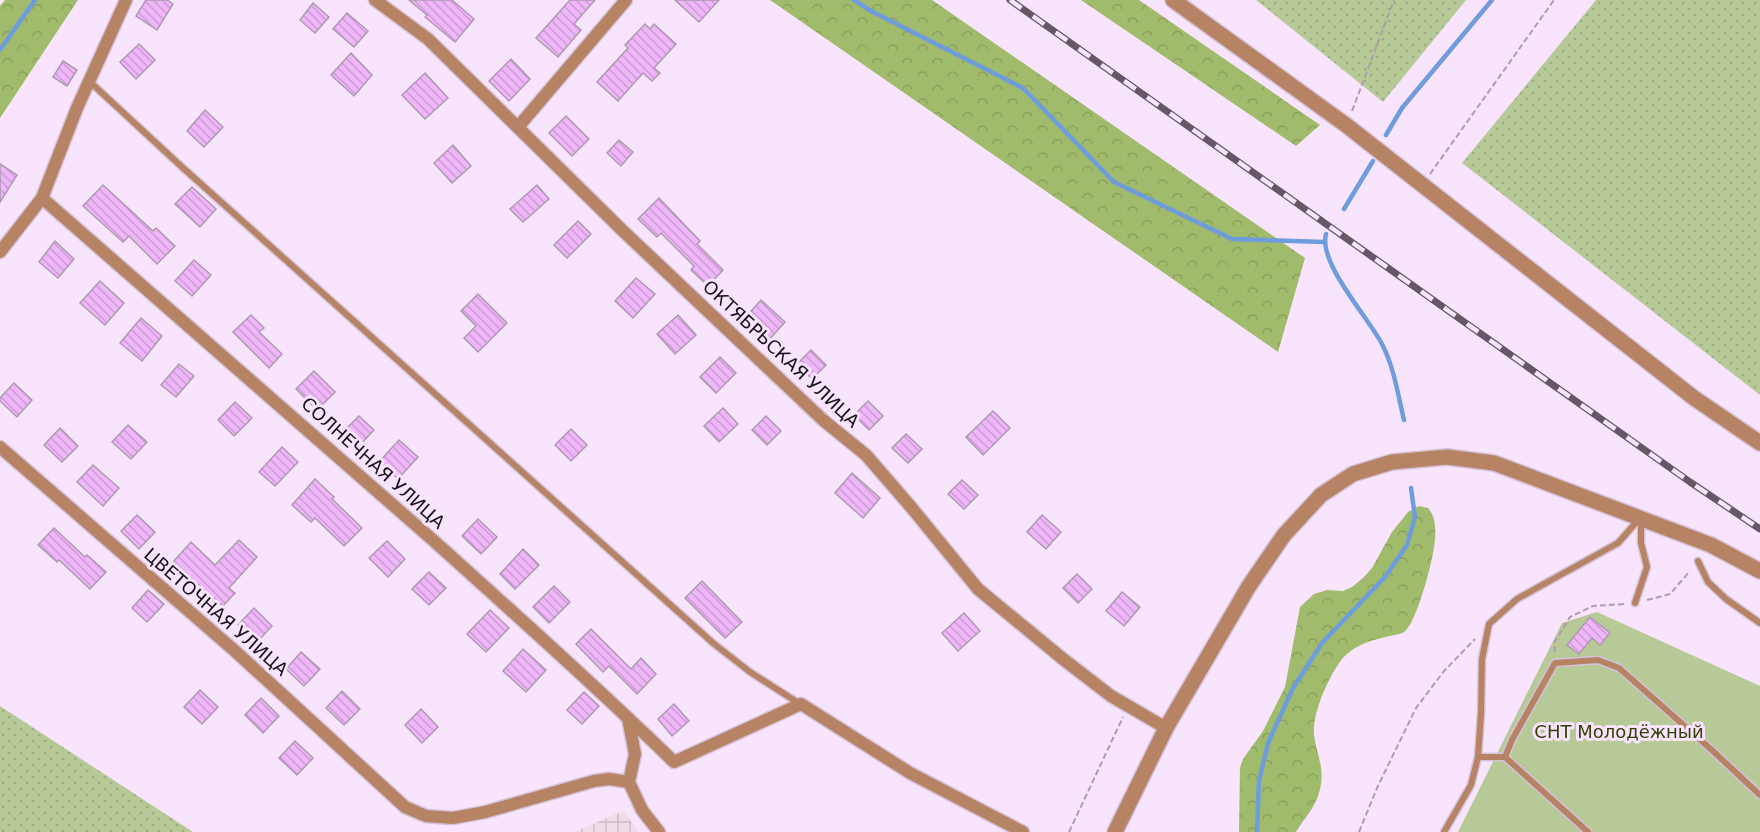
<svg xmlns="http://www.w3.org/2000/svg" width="1760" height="832" font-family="'DejaVu Sans',sans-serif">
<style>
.industrial{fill:url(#industrial-grid)}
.grass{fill:url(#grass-dots)}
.forest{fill:url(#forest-crowns)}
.garden{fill:#b7c996}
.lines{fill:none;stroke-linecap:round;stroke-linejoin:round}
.stream{stroke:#6e9cdd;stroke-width:4.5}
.building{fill:url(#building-back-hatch);stroke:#ae9ab1;stroke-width:1.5}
.service-casing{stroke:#d5c2d9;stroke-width:9}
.minor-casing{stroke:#d5c2d9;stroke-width:15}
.tertiary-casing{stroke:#d5c2d9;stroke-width:18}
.path{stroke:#ad9db0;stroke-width:2;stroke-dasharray:6 3;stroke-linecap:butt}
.service{stroke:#b68465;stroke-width:6}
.minor{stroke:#b68465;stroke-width:12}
.tertiary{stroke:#b68465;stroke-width:15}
.rail-casing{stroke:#645866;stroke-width:7}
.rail{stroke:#f9e4fd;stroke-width:4.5;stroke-dasharray:14;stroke-linecap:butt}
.labels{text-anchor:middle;stroke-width:6;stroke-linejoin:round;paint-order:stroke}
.street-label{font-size:18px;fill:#181119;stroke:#f9e4fd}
.park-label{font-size:18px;fill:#324105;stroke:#f9e4fd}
</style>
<defs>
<pattern id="industrial-grid" width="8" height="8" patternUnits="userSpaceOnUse" patternTransform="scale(1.5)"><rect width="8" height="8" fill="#f1dbe8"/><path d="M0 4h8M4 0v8" fill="none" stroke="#cebbc6"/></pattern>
<pattern id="grass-dots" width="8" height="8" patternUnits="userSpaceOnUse" patternTransform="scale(1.5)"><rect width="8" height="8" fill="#b7c996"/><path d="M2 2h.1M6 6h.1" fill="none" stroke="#9dac81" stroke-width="1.8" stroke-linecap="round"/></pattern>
<pattern id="forest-crowns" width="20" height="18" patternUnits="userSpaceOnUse" patternTransform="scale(1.5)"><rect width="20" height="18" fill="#a1bb6c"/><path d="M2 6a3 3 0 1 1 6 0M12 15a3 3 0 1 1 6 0" fill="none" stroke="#8aa05d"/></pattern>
<pattern id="building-back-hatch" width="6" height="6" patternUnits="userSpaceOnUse" patternTransform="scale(1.5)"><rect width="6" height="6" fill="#efb7f9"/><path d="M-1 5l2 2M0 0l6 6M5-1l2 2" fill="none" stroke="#cc9cd5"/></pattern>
</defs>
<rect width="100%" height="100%" fill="#f9e4fd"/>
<path class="industrial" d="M623 811 639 832H575Z"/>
<g class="grass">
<path d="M1256 0H1466L1383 102Z"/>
<path d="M1596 0H1760V395L1462 163Z"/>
<path d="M0 706 193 832H0Z"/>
</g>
<g class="forest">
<path d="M5 0H78L0 118V6Z"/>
<path d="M770 0H932L1305 258 1278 352Z"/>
<path d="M1081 0H1139L1320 125 1296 146Z"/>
<path d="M1419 506 1428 508C1435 516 1436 527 1435 538 1435 554 1417 624 1404 632 1399 635 1392 635 1386 637 1371 640 1353 646 1342 659 1329 676 1312 713 1314 735 1316 751 1324 767 1321 784 1317 807 1307 814 1296 832H1239L1240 768 1243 759 1263 731 1285 687 1300 607 1314 594 1327 590 1343 591 1352 587 1363 578 1372 568 1392 532 1408 512Z"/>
</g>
<path class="garden" d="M1597 612 1760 686V832H1458L1562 623Z"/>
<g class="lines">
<g class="stream">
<path d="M854 0 871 11 1023 88 1114 182 1232 239 1324 242"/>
<path d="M0 50 35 0"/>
<path d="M1386 135 1402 108 1492 0"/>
<path d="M1344 209 1373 161"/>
<path d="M1326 234C1318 263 1368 317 1382 344 1394 367 1398 395 1404 420"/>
<path d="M1257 832 1259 781 1268 743 1293 688 1322 643 1385 577 1407 545 1415 517 1411 488"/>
</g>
</g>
<g class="building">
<path d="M146 0H167L173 4 157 30 136 16Z"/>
<path d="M409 0H452L474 19 455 42 425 17 427 15Z"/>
<path d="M570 0H595L574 24 581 30 558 57 536 38Z"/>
<path d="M675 0H719L699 22Z"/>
<path d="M313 3 329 17 315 33 300 20Z"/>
<path d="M347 13 368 31 354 47 333 29Z"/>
<path d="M645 24 650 29 654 24 676 44 654 68 660 73 652 81 643 73 618 101 597 82 628 48 625 45Z"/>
<path d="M139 44 155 60 136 79 120 62Z"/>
<path d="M351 53 372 75 354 96 331 75Z"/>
<path d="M511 59 530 79 509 101 489 81Z"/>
<path d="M63 61 77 70 67 86 53 77Z"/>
<path d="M425 73 448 98 425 119 402 95Z"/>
<path d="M205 110 223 127 204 147 187 131Z"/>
<path d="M566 116 589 139 572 156 549 133Z"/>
<path d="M619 140 633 152 621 166 607 153Z"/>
<path d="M453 145 471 166 452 183 434 163Z"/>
<path d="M0 164 17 175 0 202Z"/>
<path d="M103 185 153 231 156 228 175 246 157 264 129 236 123 242 83 206Z"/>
<path d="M537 185 549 199 523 222 510 209Z"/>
<path d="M192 187 216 209 200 227 175 204Z"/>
<path d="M659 198 700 241 697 244 723 270 708 286 691 270 694 266 661 233 657 237 638 219Z"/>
<path d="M578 221 591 234 567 258 554 245Z"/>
<path d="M55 241 74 259 58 278 39 262Z"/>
<path d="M194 260 211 275 192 296 175 281Z"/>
<path d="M636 278 655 294 633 318 615 301Z"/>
<path d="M100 281 124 303 105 325 80 303Z"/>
<path d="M478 294 507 323 478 352 464 338 476 326 461 311Z"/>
<path d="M761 300 785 322 768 341 744 319Z"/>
<path d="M251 315 264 328 259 332 282 354 269 368 233 332Z"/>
<path d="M678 315 696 335 675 354 657 334Z"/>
<path d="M141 318 162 336 142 361 120 343Z"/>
<path d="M811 350 826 365 812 379 797 364Z"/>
<path d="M720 357 736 373 716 393 700 377Z"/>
<path d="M179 364 194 376 176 397 161 385Z"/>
<path d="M314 371 335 392 317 410 296 389Z"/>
<path d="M14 383 32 400 17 417 0 401V398Z"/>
<path d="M868 401 883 416 869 430 854 415Z"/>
<path d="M235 402 252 418 234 436 218 420Z"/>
<path d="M723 408 738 424 719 442 704 426Z"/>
<path d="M993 411 1010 428 983 455 966 437Z"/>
<path d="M359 416 374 430 356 449 340 435Z"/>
<path d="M766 416 781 431 767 445 752 430Z"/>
<path d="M128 425 147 442 131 459 112 442Z"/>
<path d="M60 428 78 446 62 462 44 445Z"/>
<path d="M571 429 587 445 571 461 555 445Z"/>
<path d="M906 434 922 449 908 463 892 448Z"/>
<path d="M399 440 418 457 398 479 379 462Z"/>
<path d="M282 447 298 462 275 486 259 472Z"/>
<path d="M93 465 119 488 103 506 77 482Z"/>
<path d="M852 473 880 498 863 518 835 493Z"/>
<path d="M315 479 334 497 332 499 362 528 344 546 315 518 311 522 292 505Z"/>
<path d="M962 480 978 495 964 509 948 494Z"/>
<path d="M137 515 155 532 139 549 121 531Z"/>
<path d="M1042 515 1061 532 1046 549 1027 532Z"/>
<path d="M478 519 497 537 481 554 462 536Z"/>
<path d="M54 528 85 557 87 555 106 572 90 589 59 560 57 562 38 545Z"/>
<path d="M239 540 257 557 229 588 235 593 223 606 173 562 191 542 215 565Z"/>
<path d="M387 541 405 559 388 577 369 558Z"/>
<path d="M523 549 539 565 515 589 500 574Z"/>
<path d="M429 572 446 588 429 605 412 589Z"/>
<path d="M1077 574 1092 589 1078 603 1063 588Z"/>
<path d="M702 581 742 622 725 638 685 598Z"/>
<path d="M554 586 570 602 549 623 533 607Z"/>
<path d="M148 590 164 604 147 622 132 608Z"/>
<path d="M1122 592 1140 607 1124 626 1106 611Z"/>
<path d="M254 608 272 626 257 642 238 625Z"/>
<path d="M490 610 509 628 486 652 467 634Z"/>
<path d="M964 613 980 631 958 651 942 633Z"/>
<path d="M1590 617 1610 633 1600 645 1592 638 1579 654 1567 645Z"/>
<path d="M591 629 631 669 641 658 656 674 637 694 609 666 603 672 576 644Z"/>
<path d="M523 649 546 670 526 692 503 671Z"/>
<path d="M301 652 320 669 304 686 286 669Z"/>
<path d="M200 690 218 707 202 724 184 707Z"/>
<path d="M342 691 360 709 344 725 326 708Z"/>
<path d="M584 692 599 706 582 724 567 710Z"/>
<path d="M261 698 279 716 263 733 245 715Z"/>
<path d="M674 704 689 721 672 736 658 719Z"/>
<path d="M421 709 438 727 422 743 405 725Z"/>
<path d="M295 741 313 758 297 775 279 758Z"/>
</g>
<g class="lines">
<g class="service-casing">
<g id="service">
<path d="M89 81 182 167 713 643 750 672 800 704"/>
<path d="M1698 561 1708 582 1726 599 1760 623"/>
<path d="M1635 603 1647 567 1641 543V521"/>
<path d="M1478 757H1505"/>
<path d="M1444 832 1471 785 1478 757 1481 714 1482 659 1489 624 1517 599 1618 543 1640 518"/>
<path d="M1588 832 1505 757 1512 740 1555 663 1598 660 1619 668 1714 752 1760 795"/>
</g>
</g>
<g class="minor-casing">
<g id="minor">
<path d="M375 0 428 39 622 230 823 420 866 455 911 507 978 589 1063 659 1111 696 1166 728"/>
<path d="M518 127 626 0"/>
<path d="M42 198C173 312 304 426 434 541 515 614 596 686 674 762L801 704 910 773 1023 832"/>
<path d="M0 252 42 198 77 108 126 0"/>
<path d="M0 447 235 651 405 807 426 816 453 818 485 812 594 781 609 779 629 782"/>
<path d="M628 718 635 754 629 782 642 810 659 832"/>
</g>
</g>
<g class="tertiary-casing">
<g id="tertiary">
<path d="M1173 0 1346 125 1694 398 1760 443"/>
<path d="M1115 832 1166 728 1249 586 1284 535 1321 495 1353 474 1392 462 1447 457 1494 463 1711 545 1760 571"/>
</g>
</g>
<g class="path">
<path d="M1352 111 1394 0"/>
<path d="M1430 174 1554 0"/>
<path d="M1647 600 1670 594 1690 571"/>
<path d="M1555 652 1554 643 1570 617 1593 606 1624 604"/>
<path d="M1069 832 1123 717"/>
<path d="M1359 832 1377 788 1416 708 1444 671 1475 639"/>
</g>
<use href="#service" class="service"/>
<use href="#minor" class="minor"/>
<use href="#tertiary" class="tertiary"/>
<g class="rail-casing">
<path id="rail" d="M1010 0 1690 482 1760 529"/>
</g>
<use href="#rail" class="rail"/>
</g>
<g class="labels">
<g class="street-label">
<text transform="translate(781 354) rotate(43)" y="6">ОКТЯБРЬСКАЯ УЛИЦА</text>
<text transform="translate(373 463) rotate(42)" y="6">СОЛНЕЧНАЯ УЛИЦА</text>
<text transform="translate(216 612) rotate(41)" y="6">ЦВЕТОЧНАЯ УЛИЦА</text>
</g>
<g class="park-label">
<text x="1619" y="738">СНТ Молодёжный</text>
</g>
</g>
</svg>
